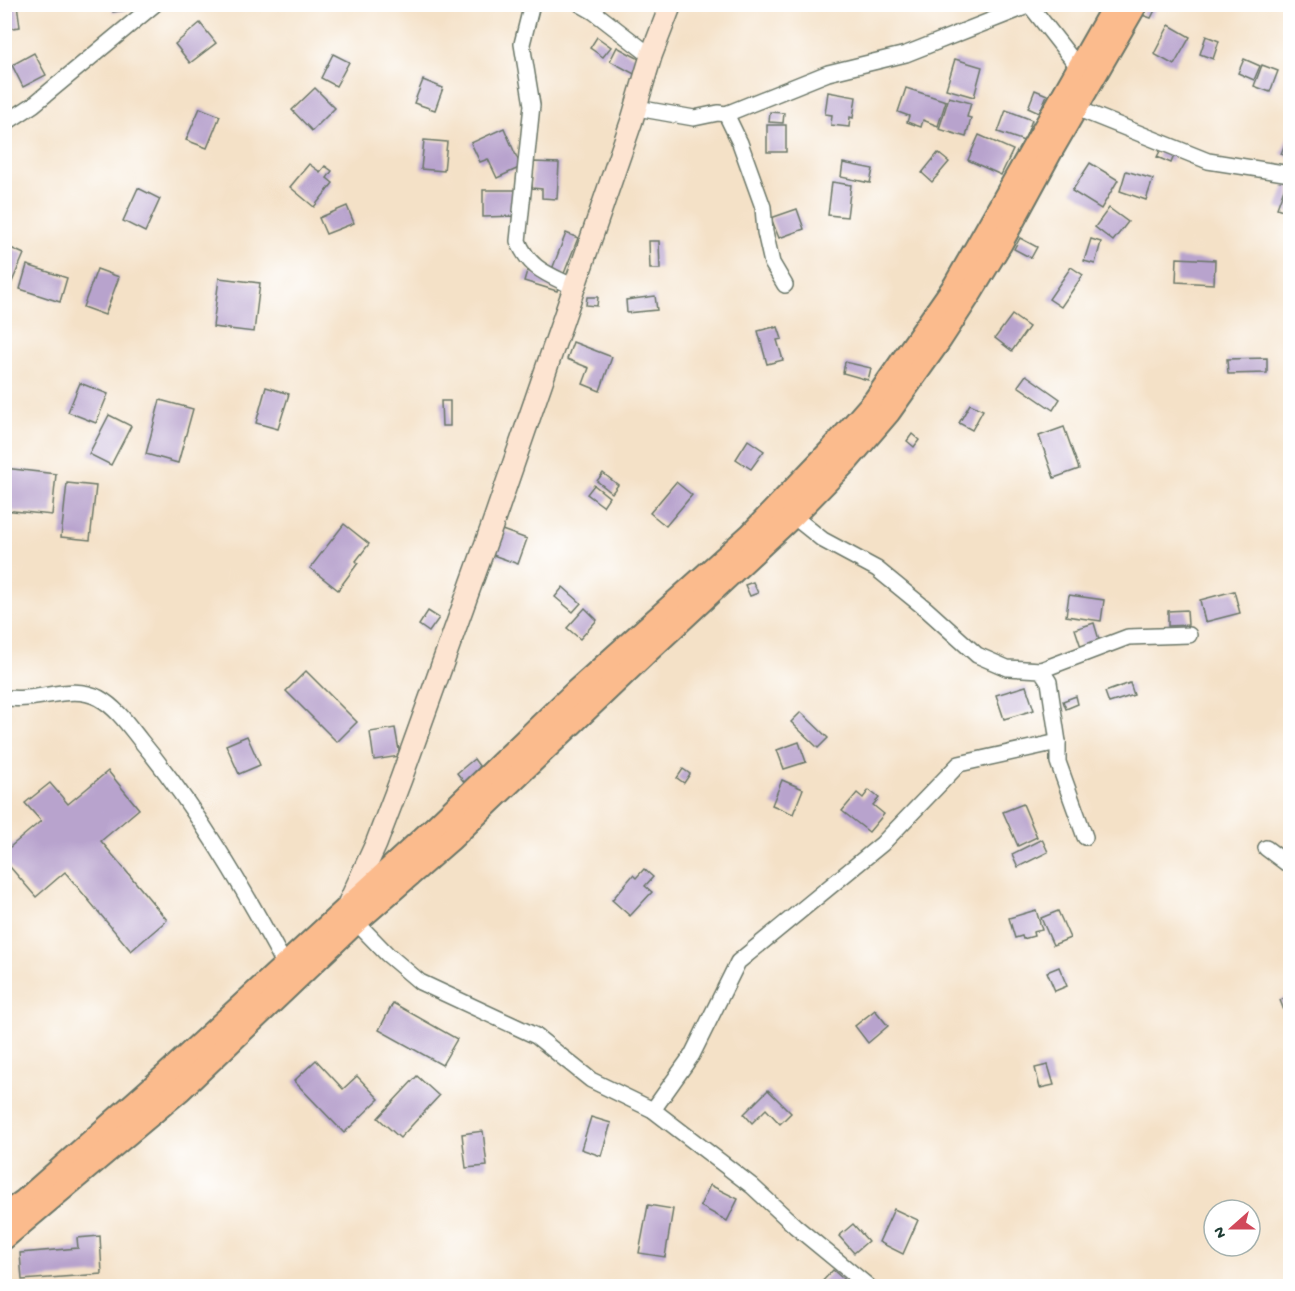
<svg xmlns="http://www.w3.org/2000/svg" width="1295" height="1291" font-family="'Gochi Hand',sans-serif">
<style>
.building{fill:#b8a3cd}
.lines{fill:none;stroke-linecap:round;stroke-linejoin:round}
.street-casing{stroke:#6a7667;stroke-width:18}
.secondary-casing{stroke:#6a7667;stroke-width:24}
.primary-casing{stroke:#6a7667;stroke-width:26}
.street{stroke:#fff;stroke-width:15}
.secondary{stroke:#fde4d1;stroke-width:21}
.primary{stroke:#fbbb8d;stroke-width:22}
</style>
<rect width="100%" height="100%" fill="#fff"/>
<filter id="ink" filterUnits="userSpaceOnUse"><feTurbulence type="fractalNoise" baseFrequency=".0167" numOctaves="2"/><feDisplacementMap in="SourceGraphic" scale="12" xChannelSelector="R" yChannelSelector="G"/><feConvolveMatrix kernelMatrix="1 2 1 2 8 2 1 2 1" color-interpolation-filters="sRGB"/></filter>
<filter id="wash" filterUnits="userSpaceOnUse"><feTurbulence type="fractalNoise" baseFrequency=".008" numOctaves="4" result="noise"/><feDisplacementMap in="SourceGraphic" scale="24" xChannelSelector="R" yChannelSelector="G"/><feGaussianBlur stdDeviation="1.35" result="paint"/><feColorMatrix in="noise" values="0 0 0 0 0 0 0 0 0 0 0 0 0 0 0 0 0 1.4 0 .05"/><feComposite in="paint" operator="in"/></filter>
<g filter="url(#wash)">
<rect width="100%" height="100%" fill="#f4e1c7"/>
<g id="blocks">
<g class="building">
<path d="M4 4H17L20 27 4 29Z"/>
<path d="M112 4H135V9L113 12Z"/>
<path d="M1146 4 1157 6 1151 18 1142 15Z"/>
<path d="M200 23 216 43 190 63 175 44Z"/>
<path d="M1169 25 1190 37 1174 65 1154 54Z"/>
<path d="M1206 36 1219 41 1213 59 1200 54Z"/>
<path d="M597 37 611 47 603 57 590 48Z"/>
<path d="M617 47 643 61 636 75 610 61Z"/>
<path d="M34 53 46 75 23 87 12 65Z"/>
<path d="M333 54 349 62 336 86 321 78Z"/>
<path d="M955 59 982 67 974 97 946 89Z"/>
<path d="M1244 59 1260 66 1254 80 1238 73Z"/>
<path d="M1262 65 1278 71 1270 92 1254 86Z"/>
<path d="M423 80 443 88 435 110 414 103Z"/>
<path d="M315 88 335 108 312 131 292 110Z"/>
<path d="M906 88 946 101 938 126 923 120 921 127 907 122 909 116 898 112Z"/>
<path d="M1035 90 1047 95 1039 113 1028 108Z"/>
<path d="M828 92 856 97 853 118 850 117 849 127 831 125 832 115 825 114Z"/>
<path d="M949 97 971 103 967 117 971 118 966 137 939 129Z"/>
<path d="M200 108 220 116 207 148 186 140Z"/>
<path d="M1006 110 1032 120 1024 141 998 132Z"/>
<path d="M770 112 784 113 783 123 769 122Z"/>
<rect x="767" y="125" width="19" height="27"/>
<path d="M504 128 521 167 497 178 488 159 480 162 471 143Z"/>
<path d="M1290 131V157L1281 154Z"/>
<path d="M979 135 1013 150 1001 175 968 160Z"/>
<path d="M424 140 447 142 444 171 421 169Z"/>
<path d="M1163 145 1176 151 1171 163 1157 157Z"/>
<path d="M938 153 949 162 932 182 922 173Z"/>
<path d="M533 162 559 163 557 199 542 198V189L532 188Z"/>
<path d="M843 163 873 169 870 183 841 177Z"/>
<path d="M1090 163 1118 180 1101 209 1072 191Z"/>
<path d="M309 164 320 172 325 166 332 171 327 178 333 183 314 207 290 187Z"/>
<path d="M1126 171 1153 179 1146 200 1120 191Z"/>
<path d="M1288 178 1290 179V213L1277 208Z"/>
<path d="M832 182 851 185 847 217 828 215Z"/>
<path d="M138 188 160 199 145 232 123 221Z"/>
<path d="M483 190H516L517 216 483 217Z"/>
<path d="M347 206 354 223 326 234 319 218Z"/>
<path d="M1109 208 1128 222 1113 241 1095 227Z"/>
<path d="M797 209 804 229 779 238 771 218Z"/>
<path d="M566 233 578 238 563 276 551 272Z"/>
<path d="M1020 238 1037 247 1031 258 1014 249Z"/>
<path d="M1091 239 1101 242 1095 264 1084 261Z"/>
<path d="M649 241H659L660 269H650Z"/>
<path d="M4 245 24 254 9 289 4 287Z"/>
<path d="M1177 258 1215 260 1214 284 1176 282Z"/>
<path d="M27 265 67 278 60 302 20 289Z"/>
<path d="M1071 267 1083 275 1061 307 1049 299Z"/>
<path d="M97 269 119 277 105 315 83 307Z"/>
<path d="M527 271 560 281 557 291 524 281Z"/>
<path d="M219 278 260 283 254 332 213 327Z"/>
<path d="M655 296 657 310 627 313 626 300Z"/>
<path d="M587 297H598L597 306 586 305Z"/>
<path d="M1012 315 1029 327 1012 351 995 338Z"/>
<path d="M774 327V328L778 327 782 339 777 340 783 360 767 364 758 331Z"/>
<path d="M573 342 612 357 600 391 583 384 589 368 567 359Z"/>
<path d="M1267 358V373L1228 374 1227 359Z"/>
<path d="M845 362 871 368 868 380 843 373Z"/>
<path d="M1026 375 1060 399 1053 410 1018 386Z"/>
<path d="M80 383 108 394 96 423 68 412Z"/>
<path d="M266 387 289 394 278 429 256 423Z"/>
<path d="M160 400 193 409 178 463 146 454Z"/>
<path d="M441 401H450V426H442Z"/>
<path d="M970 404 983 410 972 430 959 423Z"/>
<path d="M109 415 131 426 111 465 89 454Z"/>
<path d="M1064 427 1079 469 1054 478 1039 436Z"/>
<path d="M912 434 919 440 914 447 907 441Z"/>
<path d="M748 440 764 451 751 469 736 459Z"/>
<path d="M4 468 56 474 52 515 4 510Z"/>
<path d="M603 473 618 485 612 493 597 481Z"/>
<path d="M676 482 692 495 666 526 650 513Z"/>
<path d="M67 483 96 486 90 540 61 537Z"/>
<path d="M594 485 609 497 603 506 587 494Z"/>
<path d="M344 524 369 544 356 561 358 563 338 590 310 568Z"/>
<path d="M502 530 527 539 518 564 493 555Z"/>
<path d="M753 582 758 593 750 596 745 585Z"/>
<path d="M563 587 581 603 573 612 555 597Z"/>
<path d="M1234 591 1240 613 1205 622 1200 600Z"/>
<path d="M1069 595 1104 600 1101 621 1066 616Z"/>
<path d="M585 608 597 620 580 639 567 628Z"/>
<path d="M1187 610 1188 625 1168 626V611Z"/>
<path d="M428 611 439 618 429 632 419 625Z"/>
<path d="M1094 623 1100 643 1082 650 1075 629Z"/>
<path d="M306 671 357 722 337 742 286 691Z"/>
<path d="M1130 683 1134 695 1109 703 1105 692Z"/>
<path d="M1026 686 1034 710 1004 719 996 695Z"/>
<path d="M1076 696 1078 704 1066 709 1063 701Z"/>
<path d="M801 712 828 738 818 748 791 722Z"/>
<path d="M395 728 400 756 374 760 370 732Z"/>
<path d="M247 736 260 765 239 774 226 745Z"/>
<path d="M799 742 806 762 784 769 777 750Z"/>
<path d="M474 759 485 774 468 787 457 773Z"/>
<path d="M683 769 690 774 684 783 677 778Z"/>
<path d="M108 771 139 809 101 841 167 920 131 951 65 872 36 897 4 860V852L41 821 25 803 50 783 68 804Z"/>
<path d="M782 780 803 789 793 814 772 805Z"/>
<path d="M869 790 879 798 873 805 884 814 869 832 842 811 857 793 863 798Z"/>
<path d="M1023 804 1037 837 1018 846 1003 812Z"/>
<path d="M1042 839 1048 852 1018 867 1012 854Z"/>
<path d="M644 869 653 877 645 886 652 892 630 916 612 900 633 875 636 878Z"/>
<path d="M1036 910 1042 930 1033 932 1034 936 1023 939 1022 936 1015 938 1009 918Z"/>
<path d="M1058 911 1070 938 1053 945 1041 918Z"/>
<path d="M1059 967 1067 986 1055 991 1047 972Z"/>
<path d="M1290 996V1026L1280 1000Z"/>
<path d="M393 1003 457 1039 442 1065 379 1030Z"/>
<path d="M875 1010 888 1026 868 1043 855 1026Z"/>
<path d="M316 1060 343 1089 357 1076 379 1099 344 1133 294 1081Z"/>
<path d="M1048 1065 1054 1085 1040 1088 1035 1068Z"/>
<path d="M417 1076 439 1096 400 1138 378 1118Z"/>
<path d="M768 1090 791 1113 780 1124 766 1109 752 1123 744 1114Z"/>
<path d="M591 1117 611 1123 601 1156 581 1149Z"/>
<path d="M483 1131 487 1166 466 1168 462 1134Z"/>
<path d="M710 1185 738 1199 727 1221 700 1206Z"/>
<path d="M648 1205 673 1209 665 1257 639 1253Z"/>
<path d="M894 1209 918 1220 903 1254 879 1242Z"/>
<path d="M853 1224 868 1241 854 1253 839 1236Z"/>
<path d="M100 1236 102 1274 22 1280 20 1253 78 1248 77 1238Z"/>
<path d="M833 1270 851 1286H818Z"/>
</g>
</g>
</g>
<g filter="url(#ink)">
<use href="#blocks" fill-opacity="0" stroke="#6a7667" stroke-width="1.5"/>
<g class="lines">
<g class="street-casing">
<g id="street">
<path d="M532 4 522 44 532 105 518 241C530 270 548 274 574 287"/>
<path d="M580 4 594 12 651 56"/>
<path d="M1029 4 1079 68"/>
<path d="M637 108 694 118 718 113 726 114 828 73 906 54 1030 5"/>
<path d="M1076 108 1208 161 1290 174"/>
<path d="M726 114 740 143 763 207 765 232 772 263 785 285"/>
<path d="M4 124 33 105 155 4"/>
<path d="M793 516 823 540 877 569 926 609 977 655 1007 668 1041 670 1049 682 1058 742V762L1085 837"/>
<path d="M1041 670 1128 637 1189 635"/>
<path d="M4 698C12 698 20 699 27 698 51 696 77 686 99 698 117 708 129 726 141 741 197 809 243 887 285 965"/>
<path d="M1266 848 1290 866"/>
<path d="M356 922 387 954 420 982 536 1036 591 1080 653 1110 752 1186 795 1226 868 1286"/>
<path d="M653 1110 692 1055 738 962 882 844 959 764 1058 742"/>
</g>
</g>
<g class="secondary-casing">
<path id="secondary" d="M346 909 376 844 401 779 492 526 632 120 651 56 671 4"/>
</g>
<g class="primary-casing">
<g id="primary">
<path d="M4 1215 24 1201 166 1075 437 825 575 692 750 535 833 448 875 400 955 285 1115 4"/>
<path d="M4 1238 180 1090 356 922 450 840 646 653 793 516 847 461 889 412 940 340 970 294 1001 243 1050 153 1136 4"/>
</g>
</g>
<use href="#street" class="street"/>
<use href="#secondary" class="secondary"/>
<use href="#primary" class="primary"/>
</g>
</g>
<rect width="1295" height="1291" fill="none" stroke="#fff" stroke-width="24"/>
<g transform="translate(1232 1228) rotate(249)"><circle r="28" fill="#ffffff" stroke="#a5b1ae" stroke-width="1.5"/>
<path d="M0-4.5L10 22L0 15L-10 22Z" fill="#d1495b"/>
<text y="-9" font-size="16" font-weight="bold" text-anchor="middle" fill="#1f3d34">N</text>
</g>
</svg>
